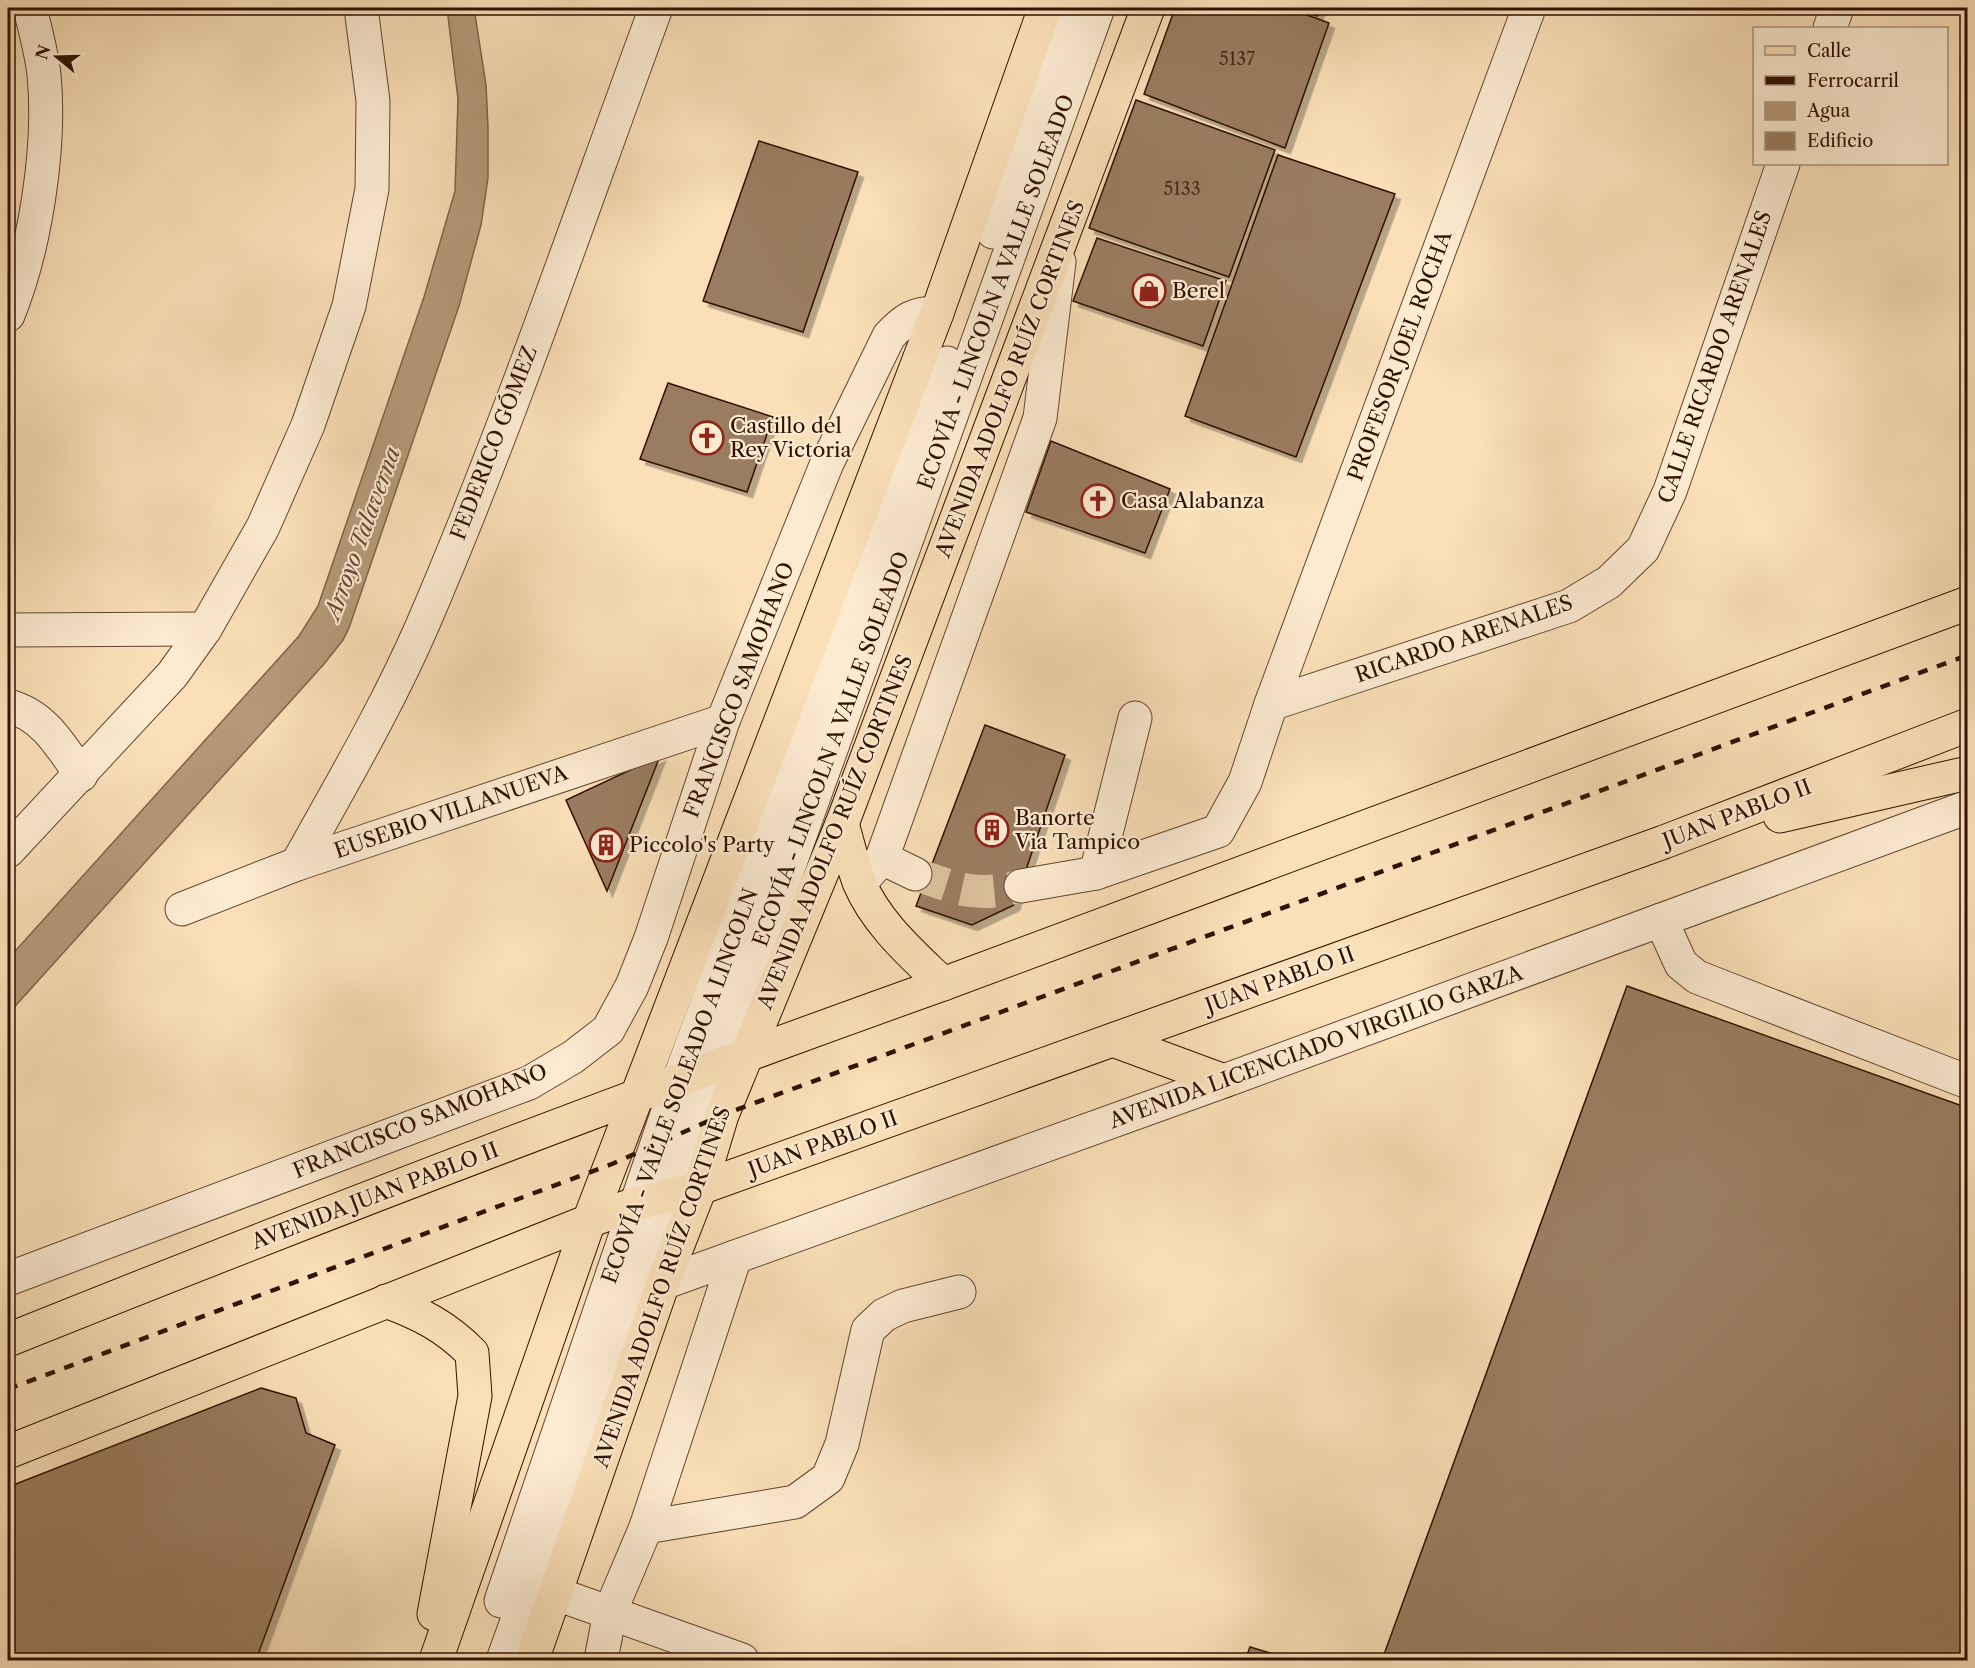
<svg xmlns="http://www.w3.org/2000/svg" width="1975" height="1668" font-family="'Libre Caslon Text',serif">
<style>
.water{fill:#b6997a;stroke:#81634a;stroke-width:1.5}
.building{fill:#9a7c60;stroke:#311101;stroke-width:1.5;filter:url(#shadow)}
.lines{fill:none;stroke-linecap:round;stroke-linejoin:round}
.minor-tunnel{stroke:#dcc09d;stroke-width:33;stroke-dasharray:33 16;stroke-linecap:butt}
.minor-casing{stroke:#63442f;stroke-width:35}
.major-casing{stroke:#311101;stroke-width:35}
.minor{stroke:#fcead1;stroke-width:33}
.major{stroke:#fadfb8;stroke-width:33}
.rail{stroke:#311101;stroke-width:4.5;stroke-dasharray:10 10;stroke-linecap:butt}
.labels{text-anchor:middle;stroke-width:4.5;stroke-linejoin:round;paint-order:stroke}
.number-label{font-size:18px;fill:#4b2c19}
.poi-label{font-size:21px;fill:#311101;stroke:#fcead1;text-anchor:start}
.street-label{font-size:21px;fill:#311101;stroke:#fcead1}
.water-label{font-size:22px;font-style:italic;fill:#664731;stroke:#fcead1}
</style>
<defs>
<filter id="shadow"><feDropShadow dx="5.5" dy="5.5" stdDeviation="0" flood-color="#0004"/></filter>
</defs>
<rect width="100%" height="100%" fill="#fadfb8"/>
<filter id="stains"><feTurbulence type="fractalNoise" baseFrequency=".00333" numOctaves="4"/><feColorMatrix values="0 0 0 0 .2 0 0 0 0 .09 0 0 0 0 .02 0 0 0 .5 -.17"/></filter>
<radialGradient id="worn" r=".72"><stop offset=".6" stop-color="#630" stop-opacity="0"/><stop offset="1" stop-color="#630" stop-opacity=".3"/></radialGradient>
<path class="water" d="M447 8H474L486 85 488 127V178L481 225 459 306 349 628 343 640 324 664 8 1014V959L299 636 318 606 424 297 455 191 458 99Z"/>
<g class="building">
<path d="M1175 8H1288L1329 23 1285 148 1144 94Z"/>
<path d="M1295 8H1320L1317 16Z"/>
<path d="M1136 100 1275 150 1229 277 1089 228Z"/>
<path d="M759 141 858 172 803 332 703 301Z"/>
<path d="M1278 155 1395 194 1296 457 1185 416Z"/>
<path d="M1097 238 1226 281 1203 346 1073 301Z"/>
<path d="M668 383 773 417 747 492 640 459Z"/>
<path d="M1051 441 1170 489 1145 553 1026 512Z"/>
<path d="M985 725 1065 755 1014 905 972 925 916 906Z"/>
<path d="M660 756 607 891 566 800Z"/>
<path d="M1627 986 1968 1108V1630L1957 1660H1382Z"/>
<path d="M261 1388 296 1398 306 1433 335 1445 256 1660H8V1487Z"/>
<path d="M1250 1647 1294 1660H1245Z"/>
</g>
<g class="lines">
<path class="minor-tunnel" d="M915 874C958 889 975 898 1021 886"/>
<g class="minor-casing">
<g id="minor">
<path d="M1830 28 1837 8"/>
<path d="M993 232 1072 8"/>
<path d="M8 315C35 249 51 148 44 75 42 53 35 30 30 8"/>
<path d="M8 630 205 629"/>
<path d="M1271 704 1569 606 1609 582 1643 549 1670 491 1783 164"/>
<path d="M8 706C44 715 61 746 81 775"/>
<path d="M8 851 172 675 205 629 263 527 308 425 349 306 372 189 373 101 361 8"/>
<path d="M882 858 915 874"/>
<path d="M297 864C341 785 387 707 423 624 510 422 580 214 656 8"/>
<path d="M1096 873 1135 718"/>
<path d="M860 883 882 858 1040 418 1059 262"/>
<path d="M1021 886 1096 873 1218 831 1245 782 1271 704 1529 8"/>
<path d="M182 909 297 864 723 721"/>
<path d="M1661 920 1681 964 1697 977 1968 1082"/>
<path d="M8 1279 529 1083 573 1057 608 1030 632 986 651 938 723 721 827 463 889 336C905 319 914 313 937 313"/>
<path d="M663 1283 1224 1081 1968 807"/>
<path d="M646 1527 795 1502 828 1478 842 1444 868 1330 884 1315 903 1306 959 1292"/>
<path d="M554 1593 742 1660"/>
<path d="M501 1601 678 1082 947 363"/>
<path d="M503 1660 1098 8"/>
<path d="M601 1660 610 1612 646 1527 735 1257"/>
</g>
</g>
<g class="major-casing">
<g id="major">
<path d="M1780 816 1968 773"/>
<path d="M842 824C848 843 852 863 859 882 876 923 912 954 943 984"/>
<path d="M1113 1040 1224 1081"/>
<path d="M386 1301C421 1314 445 1326 472 1353L475 1396 434 1614"/>
<path d="M8 1340C317 1216 629 1096 943 984L1968 603"/>
<path d="M8 1452 589 1221 635 1204 700 1188 1664 842 1968 725"/>
<path d="M436 1660 589 1221 937 313 1045 8"/>
<path d="M532 1660 663 1283 700 1188 722 1115 842 824 1148 8"/>
</g>
</g>
<use href="#minor" class="minor"/>
<use href="#major" class="major"/>
<path class="rail" d="M8 1389 612 1164 722 1115 1968 655"/>
</g>
<defs>
<g id="shop-ring" transform="scale(1.725)"><circle r="9.5" fill="#fcead1" stroke="#8f2418" stroke-width="1.5"/><path d="M-5-2.5h2.3a2.7 3.5 0 0 1 5.4 0H5L5.5 6h-11ZM-1.5-2.5h3a1.5 2.3 0 0 0-3 0Z" fill="#8f2418"/></g>
<g id="church-ring" transform="scale(1.725)"><circle r="9.5" fill="#fcead1" stroke="#8f2418" stroke-width="1.5"/><path d="M-1.2-6h2.4v3.5h3.3v2.4h-3.3V6h-2.4V-.1h-3.3v-2.4h3.3Z" fill="#8f2418"/></g>
<g id="building-ring" transform="scale(1.725)"><circle r="9.5" fill="#fcead1" stroke="#8f2418" stroke-width="1.5"/><path d="M-4-6H4V6H1V3H-1V6H-4ZM-2.5-4.3h1.7v1.8h-1.7ZM.8-4.3h1.7v1.8H.8ZM-2.5-1h1.7V.8h-1.7ZM.8-1h1.7V.8H.8Z" fill="#8f2418"/></g>
</defs>
<g fill-rule="evenodd">
<use href="#shop-ring" x="1149" y="291"/>
<use href="#church-ring" x="707" y="438"/>
<use href="#church-ring" x="1098" y="501"/>
<use href="#building-ring" x="992" y="830"/>
<use href="#building-ring" x="606" y="845"/>
</g>
<g class="labels">
<g class="number-label">
<text x="1237" y="65">5137</text>
<text x="1182" y="195">5133</text>
</g>
<g class="poi-label">
<text x="1172" y="298">Berel</text>
<text x="730" y="433">Castillo del<tspan x="730" dy="24">Rey Victoria</tspan></text>
<text x="1121" y="508">Casa Alabanza</text>
<text x="1015" y="825">Banorte<tspan x="1015" dy="24">Via Tampico</tspan></text>
<text x="629" y="852">Piccolo's Party</text>
</g>
<g class="street-label">
<text transform="translate(996 292) rotate(-70)" y="7">ECOVÍA - LINCOLN A VALLE SOLEADO</text>
<text transform="translate(1400 356) rotate(-70)" y="7">PROFESOR JOEL ROCHA</text>
<text transform="translate(1715 357) rotate(-71)" y="7">CALLE RICARDO ARENALES</text>
<text transform="translate(1010 379) rotate(-69)" y="7">AVENIDA ADOLFO RUÍZ CORTINES</text>
<text transform="translate(494 443) rotate(-69)" y="7">FEDERICO GÓMEZ</text>
<text transform="translate(1464 639) rotate(-19)" y="7">RICARDO ARENALES</text>
<text transform="translate(739 690) rotate(-69)" y="7">FRANCISCO SAMOHANO</text>
<text transform="translate(831 749) rotate(-70)" y="7">ECOVÍA - LINCOLN A VALLE SOLEADO</text>
<text transform="translate(451 812) rotate(-19)" y="7">EUSEBIO VILLANUEVA</text>
<text transform="translate(1737 814) rotate(-21)" y="7">JUAN PABLO II</text>
<text transform="translate(835 832) rotate(-68)" y="7">AVENIDA ADOLFO RUÍZ CORTINES</text>
<text transform="translate(1280 980) rotate(-20)" y="7">JUAN PABLO II</text>
<text transform="translate(1316 1047) rotate(-20)" y="7">AVENIDA LICENCIADO VIRGILIO GARZA</text>
<text transform="translate(680 1086) rotate(-70)" y="7">ECOVÍA - VALLE SOLEADO A LINCOLN</text>
<text transform="translate(420 1121) rotate(-22)" y="7">FRANCISCO SAMOHANO</text>
<text transform="translate(823 1144) rotate(-20)" y="7">JUAN PABLO II</text>
<text transform="translate(375 1196) rotate(-21)" y="7">AVENIDA JUAN PABLO II</text>
<text transform="translate(662 1287) rotate(-71)" y="7">AVENIDA ADOLFO RUÍZ CORTINES</text>
</g>
<g class="water-label">
<text transform="translate(362 533) rotate(-70)" y="8">Arroyo Talaverna</text>
</g>
</g>
<rect width="1975" height="1668" fill="none" stroke="#fadfb8" stroke-width="30"/>
<rect x="9" y="9" width="1957" height="1650" fill="none" stroke="#311101" stroke-width="3"/>
<rect x="15" y="15" width="1945" height="1638" fill="none" stroke="#311101" stroke-width="1.5"/>
<rect x="1753" y="27" width="195" height="138" fill="#fcead1" stroke="#ab937e" stroke-width="1.5"/>
<rect x="1765" y="46" width="30" height="9" fill="#fadfb8" stroke="#ab937e" stroke-width="1.5"/>
<text x="1807" y="57" font-size="18" fill="#311101">Calle</text>
<rect x="1765" y="76" width="30" height="9" fill="#311101" stroke="#ab937e" stroke-width="1.5"/>
<text x="1807" y="87" font-size="18" fill="#311101">Ferrocarril</text>
<rect x="1765" y="102" width="30" height="18" fill="#b6997a" stroke="#ab937e" stroke-width="1.5"/>
<text x="1807" y="117" font-size="18" fill="#311101">Agua</text>
<rect x="1765" y="132" width="30" height="18" fill="#9a7c60" stroke="#ab937e" stroke-width="1.5"/>
<text x="1807" y="147" font-size="18" fill="#311101">Edificio</text>
<g transform="translate(57 57) rotate(289)" stroke="#fcead1" stroke-width="4.5" paint-order="stroke">
<path d="M0-4.5L10 22L0 15L-10 22Z" fill="#311101"/>
<text y="-9" font-size="16" font-weight="bold" text-anchor="middle" fill="#311101">N</text>
</g>
<rect width="100%" height="100%" filter="url(#stains)"/>
<rect width="100%" height="100%" fill="url(#worn)"/>
</svg>
